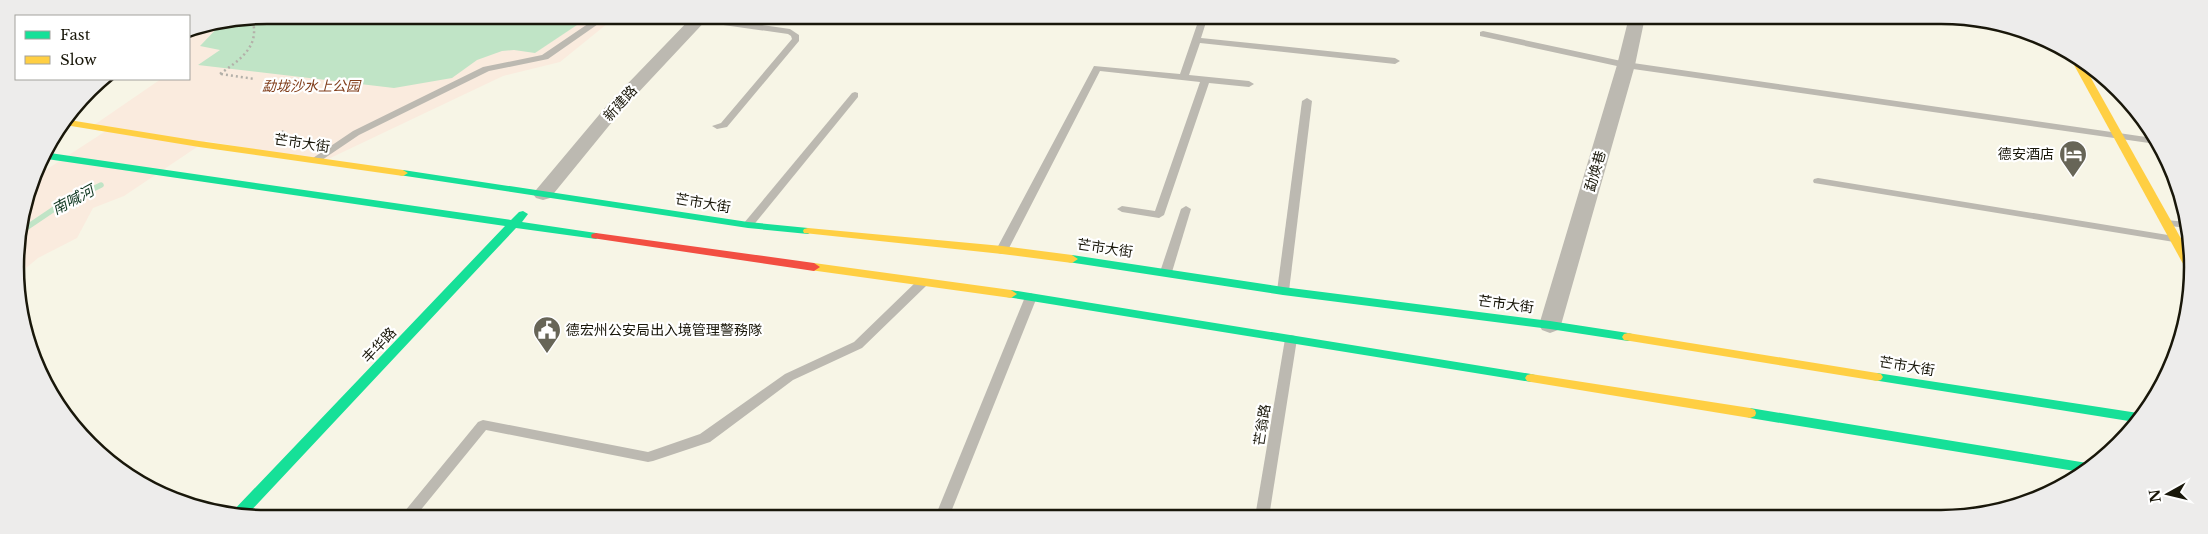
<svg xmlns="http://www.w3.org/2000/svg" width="2208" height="534" font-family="'Libre Baskerville','Noto Sans SC',serif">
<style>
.green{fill:#faebde}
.water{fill:#c0e4c6}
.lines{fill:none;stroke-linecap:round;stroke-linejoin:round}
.stream{stroke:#c0e4c6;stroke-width:5.5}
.path{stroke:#b3b0a9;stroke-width:2.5;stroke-dasharray:2 3;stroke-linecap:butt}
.lane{fill:#bcb9b1;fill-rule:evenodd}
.street{fill:#bcb9b1;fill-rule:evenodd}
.fast{fill:#16e098;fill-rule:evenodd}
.slow{fill:#ffcf43;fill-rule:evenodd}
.jam{fill:#f24e42;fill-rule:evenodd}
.labels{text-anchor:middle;stroke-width:4.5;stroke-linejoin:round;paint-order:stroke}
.park-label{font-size:14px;font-style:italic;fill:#813e1b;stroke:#fff}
.street-label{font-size:14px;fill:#19170a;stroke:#fff}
.poi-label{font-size:14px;fill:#19170a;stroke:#fff;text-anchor:end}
.water-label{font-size:15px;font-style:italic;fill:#0f3720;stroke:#fff}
.rim{fill:none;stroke:#19170a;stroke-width:2.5}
</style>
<rect width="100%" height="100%" fill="#f7f5e6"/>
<path class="green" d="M267 15H618L560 62 503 76 324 161 206 141 124 196 93 208 77 238 38 258 19 274 16 250 35 177 112 127 94 125 161 79H189V31Z"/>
<path class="water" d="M267 15H592L535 53 514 50 502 51 477 60 452 78 394 88 198 65 220 50 200 46 221 24Z"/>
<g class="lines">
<path class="stream" d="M20 232 60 205 101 185"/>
<g class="path">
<path d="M220 74C239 60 259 48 253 22L246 19"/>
<path d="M221 74 255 79"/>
<path d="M274 138 285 130"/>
</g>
<g class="lane">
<path d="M601 15H611L548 59 489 71 359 135 319 162H311L310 160 353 131 483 67 542 55Z"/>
<path d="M698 16 790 29 799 35V41L727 127 717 129 712 126 721 123 792 39 791 36 788 34 695 21V17Z"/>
<path d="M1200 16H1208L1201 38 1395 58 1400 61 1395 64 1200 43 1189 75 1249 81 1254 84 1249 87 1209 83 1164 215 1159 218 1122 212 1117 209 1122 206 1155 211 1200 82 1100 71 1008 250 1002 254 998 253 996 250 1094 66 1180 74Z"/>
<path d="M1483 31 1626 62 2153 138 2156 144 1626 68 1480 36V32Z"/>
<path d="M855 92 858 93V97L752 227H744L743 225 744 223 852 93Z"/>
<path d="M1307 98 1312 101 1289 291 1283 295 1277 291 1302 101Z"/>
<path d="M1818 178 2174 236 2179 239 2174 242 1814 183 1813 181 1814 179Z"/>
<path d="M1186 206 1191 209 1172 272 1166 276 1162 275 1160 272 1181 209Z"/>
<path d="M2167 220 2186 222V228L2163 225 2162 223Z"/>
<path d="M922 279 928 283 926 286 862 348 793 380 710 442 653 461 648 462 486 430 415 517H400L478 422 483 420 648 452 700 434 785 374 854 342 918 280Z"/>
<path d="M1031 293 1037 297 949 517H935L1025 297Z"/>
<path d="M1291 335 1295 336 1297 339 1269 517H1255L1285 339 1287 336Z"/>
</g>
<g class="street">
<path d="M693 16H710L621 111 550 198 543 200 536 198 533 194 536 190 609 103Z"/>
<path d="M1629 17H1645L1635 65 1561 325 1558 330 1550 333 1542 330 1539 325 1617 65Z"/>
</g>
<g class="fast">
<path d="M43 152 511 220 519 212 523 211 528 214 522 222 596 233 601 236 596 239 516 228 245 517 230 515 231 513 505 226 40 158Z"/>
<path d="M403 170 748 222 808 228 813 231 808 234 748 228 399 175 398 173Z"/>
<path d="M1072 255 1283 287 1550 321 1628 333 1632 334 1634 337 1632 340 1628 341 1550 329 1283 295 1068 262 1066 259 1068 256Z"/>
<path d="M1011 290 1531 374 1535 375 1537 378 1535 381 1531 382 1007 297 1005 294 1007 291Z"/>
<path d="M1877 373 2138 413 2141 414 2135 422 1873 380 1871 377 1873 374Z"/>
<path d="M1750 408 2087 463 2092 465 2081 472 1750 418 1745 416 1744 413 1745 410Z"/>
</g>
<g class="slow">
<path d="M2070 52 2082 62 2188 251 2189 266 2184 265 2182 262 2068 54Z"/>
<path d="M69 120 199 141 403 170 408 173 403 176 199 147 65 125Z"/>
<path d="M808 228 1002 246 1072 255 1078 259 1072 263 1002 254 804 233 803 231 804 229Z"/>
<path d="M814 263 1011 290 1017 294 1011 298 810 270 808 267Z"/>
<path d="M1628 333 1877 373 1881 374 1883 377 1881 380 1877 381 1624 340 1622 337 1624 334Z"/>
<path d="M1531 374 1750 408 1755 410 1756 413 1755 416 1750 418 1531 382 1527 381 1525 378 1527 375Z"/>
</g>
<path class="jam" d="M596 233 814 263 820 267 814 271 592 238 591 236 592 234Z"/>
</g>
<defs>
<g id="hotel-pin" transform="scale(1.4375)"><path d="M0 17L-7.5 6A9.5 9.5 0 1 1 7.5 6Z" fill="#676557" stroke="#fff"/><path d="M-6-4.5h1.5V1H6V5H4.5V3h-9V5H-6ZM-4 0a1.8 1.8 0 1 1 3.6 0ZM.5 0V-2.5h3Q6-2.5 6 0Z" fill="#fff"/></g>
<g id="civic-pin" transform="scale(1.4375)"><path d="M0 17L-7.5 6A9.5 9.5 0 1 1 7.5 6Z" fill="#676557" stroke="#fff"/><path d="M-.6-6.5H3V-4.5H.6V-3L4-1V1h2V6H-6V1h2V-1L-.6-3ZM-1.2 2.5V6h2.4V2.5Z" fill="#fff"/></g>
</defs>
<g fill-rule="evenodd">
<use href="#hotel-pin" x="2073" y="154"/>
<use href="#civic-pin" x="547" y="330"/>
</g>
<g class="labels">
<g class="park-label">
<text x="311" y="91">勐垅沙水上公园</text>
</g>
<g class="street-label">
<text transform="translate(620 103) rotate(-48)" y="5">新建路</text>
<text transform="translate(302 143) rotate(8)" y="5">芒市大街</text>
<text transform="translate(1595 171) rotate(-74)" y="5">勐焕巷</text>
<text transform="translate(703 203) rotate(9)" y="5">芒市大街</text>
<text transform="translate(1105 248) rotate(8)" y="5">芒市大街</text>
<text transform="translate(1506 304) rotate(7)" y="5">芒市大街</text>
<text transform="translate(379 345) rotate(-47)" y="5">丰华路</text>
<text transform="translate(1907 366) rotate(9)" y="5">芒市大街</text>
<text transform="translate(1262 425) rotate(-81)" y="5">芒翁路</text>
</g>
<g class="poi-label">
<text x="2054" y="159">德安酒店</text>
<text x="566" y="335" text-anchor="start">德宏州公安局出入境管理警務隊</text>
</g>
<g class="water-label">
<text transform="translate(73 200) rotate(-28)" y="5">南喊河</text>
</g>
</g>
<path d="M0 0H2208V534H0ZM267 24H1941A243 243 0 0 1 2184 267V267A243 243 0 0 1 1941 510H267A243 243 0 0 1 24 267V267A243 243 0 0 1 267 24Z" fill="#edeceb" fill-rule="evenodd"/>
<path class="rim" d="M267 24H1941A243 243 0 0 1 2184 267V267A243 243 0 0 1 1941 510H267A243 243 0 0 1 24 267V267A243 243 0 0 1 267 24Z"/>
<rect x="15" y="15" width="175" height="65" fill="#ffffff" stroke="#a3a29d"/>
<rect x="25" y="31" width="25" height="8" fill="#16e098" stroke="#a3a29d"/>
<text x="60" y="40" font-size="15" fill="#19170a">Fast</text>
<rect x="25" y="56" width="25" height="8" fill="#ffcf43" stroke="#a3a29d"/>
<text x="60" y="65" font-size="15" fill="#19170a">Slow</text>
<g transform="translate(2168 494) rotate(262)" stroke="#ffffff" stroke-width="4" paint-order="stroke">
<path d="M0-4L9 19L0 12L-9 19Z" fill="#19170a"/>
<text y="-8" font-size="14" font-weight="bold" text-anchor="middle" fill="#19170a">N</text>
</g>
</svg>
